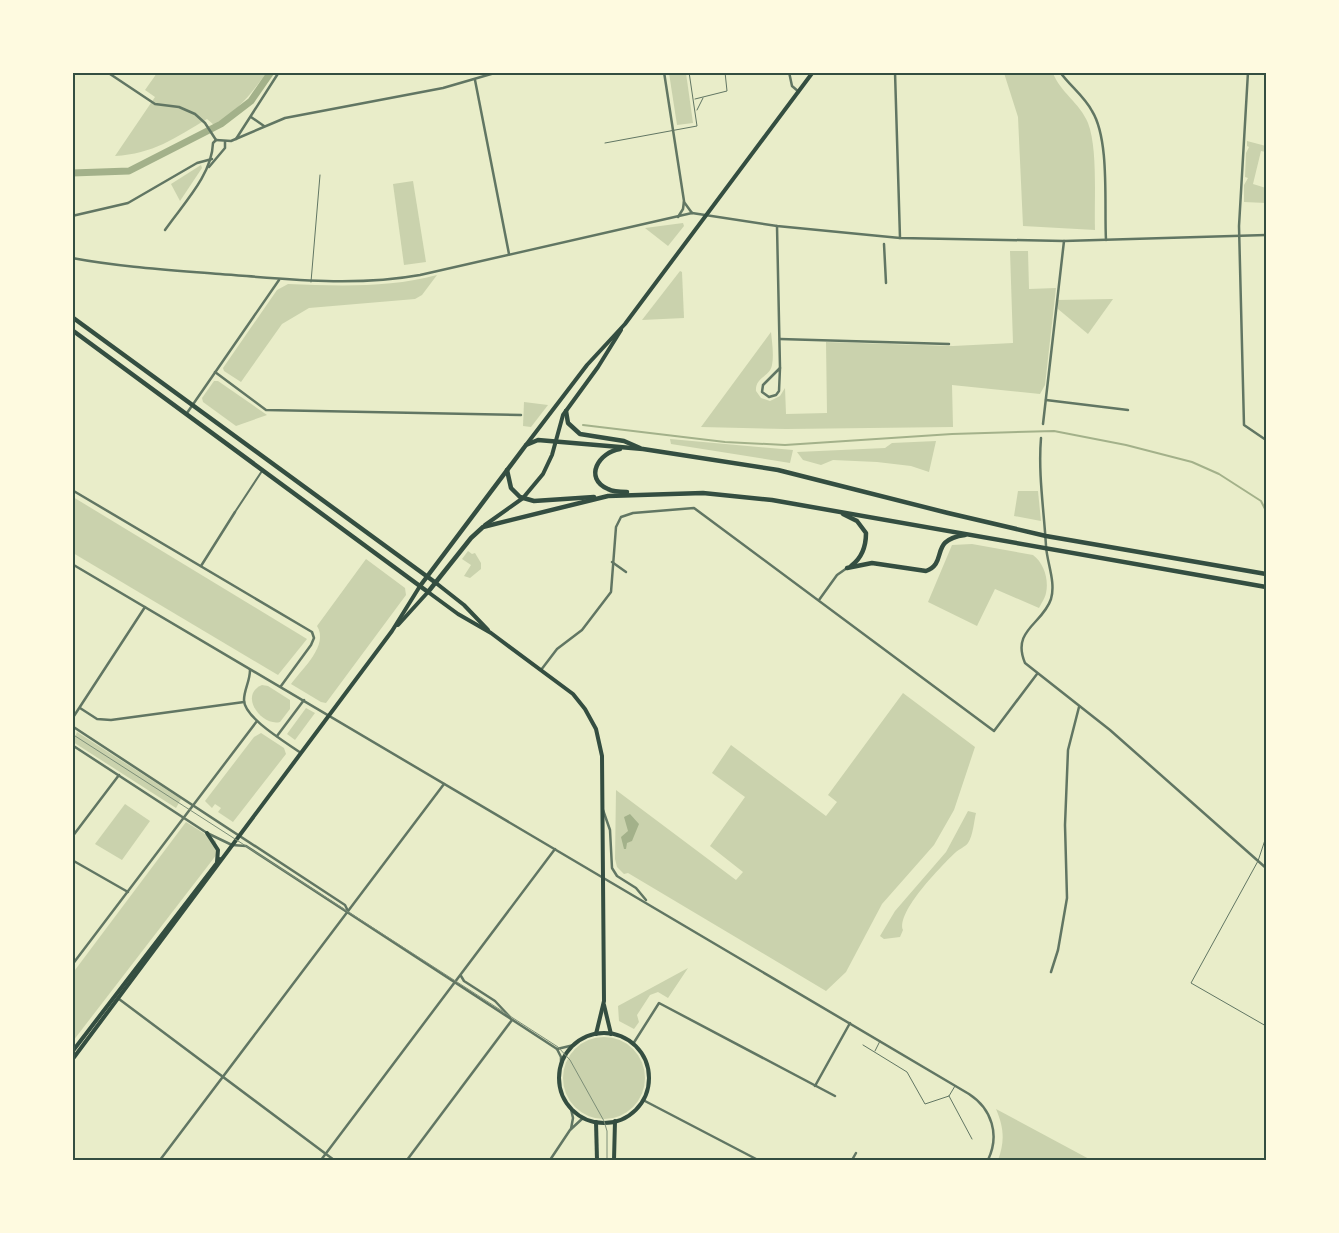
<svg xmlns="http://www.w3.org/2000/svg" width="1339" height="1233" font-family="'Asap Condensed',sans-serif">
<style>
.green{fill:#cad2ad}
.water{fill:#a3b18a}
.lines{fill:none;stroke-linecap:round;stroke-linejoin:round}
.stream{stroke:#a3b18a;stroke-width:2}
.canal{stroke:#a3b18a;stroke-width:7}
.service{stroke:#617663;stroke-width:1}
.pedestrian{stroke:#617663;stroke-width:2}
.minor{stroke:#617663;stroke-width:2.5}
.secondary{stroke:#344e41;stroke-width:4}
.primary{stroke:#344e41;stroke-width:4.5}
.tram{stroke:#7c8e77;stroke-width:1}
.neatline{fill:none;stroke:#344e41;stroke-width:2}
</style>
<rect width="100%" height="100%" fill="#e9edc9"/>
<g class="green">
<path d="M157 73H266C250 96 238 110 214 125L207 119C175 138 153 154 115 156L155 97 145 90Z"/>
<path d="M669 73H686L693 123 677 125Z"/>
<path d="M1004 73H1053C1060 92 1080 103 1088 123 1098 149 1094 200 1095 230L1023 226 1018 117Z"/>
<path d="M1247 141 1266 146V152L1261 151 1253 184 1266 188V203L1244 202V185L1248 178 1245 177 1246 153 1249 147 1247 146Z"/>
<path d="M201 165 202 168 180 201 171 184Z"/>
<path d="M413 181 426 262 404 265 393 184Z"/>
<path d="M683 223 684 226 668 246 645 228Z"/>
<path d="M1010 251H1028L1029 289 1056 288 1045 385 1040 394 952 385 953 427 786 429 701 427 771 332C772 342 774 355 772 365 770 377 755 377 756 391L761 398 770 401 780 396 785 388 786 414 827 413 826 342 953 346 1013 343Z"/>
<path d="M680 271 682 272 684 318 642 320Z"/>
<path d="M437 275 422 295 415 299 309 308 282 324 241 382 224 371 223 368 277 290 288 284C337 286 390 288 437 275Z"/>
<path d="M1113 299 1088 334 1058 309 1057 300Z"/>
<path d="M214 381H218L267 415 236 426 203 402 202 398Z"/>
<path d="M524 402 548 405 531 427 523 426Z"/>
<path d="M670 439 793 450 790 463 671 444Z"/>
<path d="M936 441 929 472 911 466 877 462 833 460 821 465 803 460 797 452 885 448 892 443Z"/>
<path d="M1018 491H1038L1041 521 1014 516Z"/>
<path d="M73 497 307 639 278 675 73 553Z"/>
<path d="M972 544 1033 555C1044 563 1049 580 1046 593 1045 598 1041 604 1039 608L995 589 977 626 928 602 952 545Z"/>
<path d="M468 551 472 554 475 553 481 563V569L470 578 464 576 471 565 462 559Z"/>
<path d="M366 559 405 588 406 595 326 703 321 702 291 684C303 668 329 645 317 626Z"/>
<path d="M262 685 268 686 290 700V709L280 722C262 727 238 695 262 685Z"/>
<path d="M903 693 975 747 954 810 934 845 882 904 846 972 826 991 628 873 624 874 617 867 615 859 616 790 736 880 743 872 710 846 745 797 712 773 731 745 826 816 837 802 828 795Z"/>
<path d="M306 708 315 713 295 740 287 734Z"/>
<path d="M77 732 181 799 176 808 73 742Z"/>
<path d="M261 733 284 748 286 754 233 822 218 812 221 808 215 804 212 808 205 801 254 737Z"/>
<path d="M125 804 150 821 122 860 95 844Z"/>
<path d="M968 811 976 813C974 821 973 836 968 843 965 847 959 849 956 852 942 865 896 912 903 930L900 937 884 939 880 936 895 911 946 852Z"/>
<path d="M186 822 216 841 217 854 73 1041 72 974Z"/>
<path d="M688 968 668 998 658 992 650 995 637 1015 639 1022 634 1029 619 1021 618 1006Z"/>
<circle cx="604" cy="1078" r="41"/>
<path d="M996 1109 1091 1160H998C1005 1141 1004 1128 996 1109Z"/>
</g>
<path class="water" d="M630 814 639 824 632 841 627 843 626 849H624L621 837 628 831 624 817Z"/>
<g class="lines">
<path class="stream" d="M583 425 725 442 785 445 952 434 1054 431 1126 445 1192 462 1219 474 1261 501 1266 511"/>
<path class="canal" d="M72 173 129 171 221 124 251 101 271 72"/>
<g class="service">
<path d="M695 99 727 91 725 72"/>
<path d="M697 110 703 98"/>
<path d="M605 143 697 126 689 72"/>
<path d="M311 282 320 175"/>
<path d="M1266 837 1258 861 1191 983 1266 1026"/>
<path d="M863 1045 907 1072 925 1104 949 1096 955 1086"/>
<path d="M875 1051 880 1041"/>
<path d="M949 1096 972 1139"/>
</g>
<path class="pedestrian" d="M235 512 262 471"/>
<g class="minor">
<path d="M107 72 155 104 179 107 195 114 205 123 216 140"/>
<path d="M664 72 684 201 683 209 678 217"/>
<path d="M789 72 792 86 799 92"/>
<path d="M895 72 900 238"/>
<path d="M1060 72C1070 86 1084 96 1092 111 1110 140 1104 205 1106 240"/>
<path d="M1248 72 1239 226 1244 425 1266 440"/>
<path d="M475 80 509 254"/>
<path d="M251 117 264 126"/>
<path d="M236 139 279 72"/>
<path d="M216 140 231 141 285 118 443 88 498 72"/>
<path d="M209 167 225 148V142"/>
<path d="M684 202 692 213"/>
<path d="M692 213 777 226 900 238 1064 241 1266 235"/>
<path d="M72 216 128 203 197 163 212 159"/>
<path d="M777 226 780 368"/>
<path d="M165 230C183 204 212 175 213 143L216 140"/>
<path d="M884 244 886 283"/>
<path d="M72 258C120 267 171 270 220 274 287 279 353 287 420 275L692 213"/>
<path d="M780 339 949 344"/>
<path d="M780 368 779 391 776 395 769 397 762 392 763 385Z"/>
<path d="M215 372 266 410 521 415"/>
<path d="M1046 400 1128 410"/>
<path d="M187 413 279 280"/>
<path d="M1043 424 1064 241"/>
<path d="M1041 438C1038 474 1044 510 1046 546 1047 563 1056 582 1051 599 1043 624 1011 630 1025 663L1110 730 1266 868"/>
<path d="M72 490 312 632 314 638 311 645 281 686"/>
<path d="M612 562 626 572"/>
<path d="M72 564 969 1094C992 1109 1000 1135 988 1160"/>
<path d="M201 566 235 512"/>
<path d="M819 600 837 575 847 568"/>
<path d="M250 670C250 681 244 690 244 700 244 718 287 743 301 753"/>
<path d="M541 670 557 649 582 630 611 592 616 527 621 517 633 513 694 508 994 731 1037 674"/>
<path d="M80 708 97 719 111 720 244 702"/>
<path d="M72 719 145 607"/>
<path d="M72 726 345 905 348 911"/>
<path d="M277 736 304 700"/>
<path d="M72 745 207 833 232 845 246 846 557 1049 561 1057V1064"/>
<path d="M603 810 610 830 612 868 617 876 636 888 646 900"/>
<path d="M72 837 119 775"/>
<path d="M72 860 128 892"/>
<path d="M72 965 257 721"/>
<path d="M1051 972 1058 950 1067 898 1065 825 1068 750 1079 707"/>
<path d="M461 976 464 981 495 1001 510 1017"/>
<path d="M119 999 334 1160"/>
<path d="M633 1044 659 1003 835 1096"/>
<path d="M557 1049 574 1045"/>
<path d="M815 1086 850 1023"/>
<path d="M643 1100 758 1160"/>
<path d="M571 1129 573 1118 571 1109"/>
<path d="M160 1160 444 784"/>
<path d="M321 1160 555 849"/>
<path d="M407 1160 512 1020"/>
<path d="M550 1160 570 1130 583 1118"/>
<path d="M852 1160 856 1153"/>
</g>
<g class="secondary">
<path d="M526 445 587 365 625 324 813 72"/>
<path d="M485 525 523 498 543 474 552 455 563 415 598 367 621 330"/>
<path d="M436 583 464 605 488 630"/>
<path d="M398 625 428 592 458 614 491 633 573 694 585 709 596 729 602 756 604 1001 596 1034"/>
<path d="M207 833 218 850 217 862"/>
<path d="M604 1005 611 1034"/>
<circle cx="604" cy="1078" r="45"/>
<path d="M72 1052 220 859"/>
<path d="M72 1060 392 631 420 586"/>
<path d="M596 1122 597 1160"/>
<path d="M614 1160 615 1121"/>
</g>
<g class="primary">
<path d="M72 317 436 583"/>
<path d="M72 330 428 592 471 538 483 527 608 496 703 493 772 500 1266 587"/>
<path d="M566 411 568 423 580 434 624 441 640 448"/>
<path d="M620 449C599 452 583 478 608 489 613 492 621 492 627 492"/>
<path d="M507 470 511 488 520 497 534 501 594 497"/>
<path d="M843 514 857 521 866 533C866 547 862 558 851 566"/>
<path d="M847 568 872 563 926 571C949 562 928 540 965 535"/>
<path d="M420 586 526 445 538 440 643 449 778 470 948 513 1046 536 1266 574"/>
</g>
<path class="tram" d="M72 734 558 1047 570 1060 604 1121 607 1131V1160"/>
</g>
<rect width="1339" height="1233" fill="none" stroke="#fefae0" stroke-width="148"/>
<rect x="74" y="74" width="1191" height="1085" class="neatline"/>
</svg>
